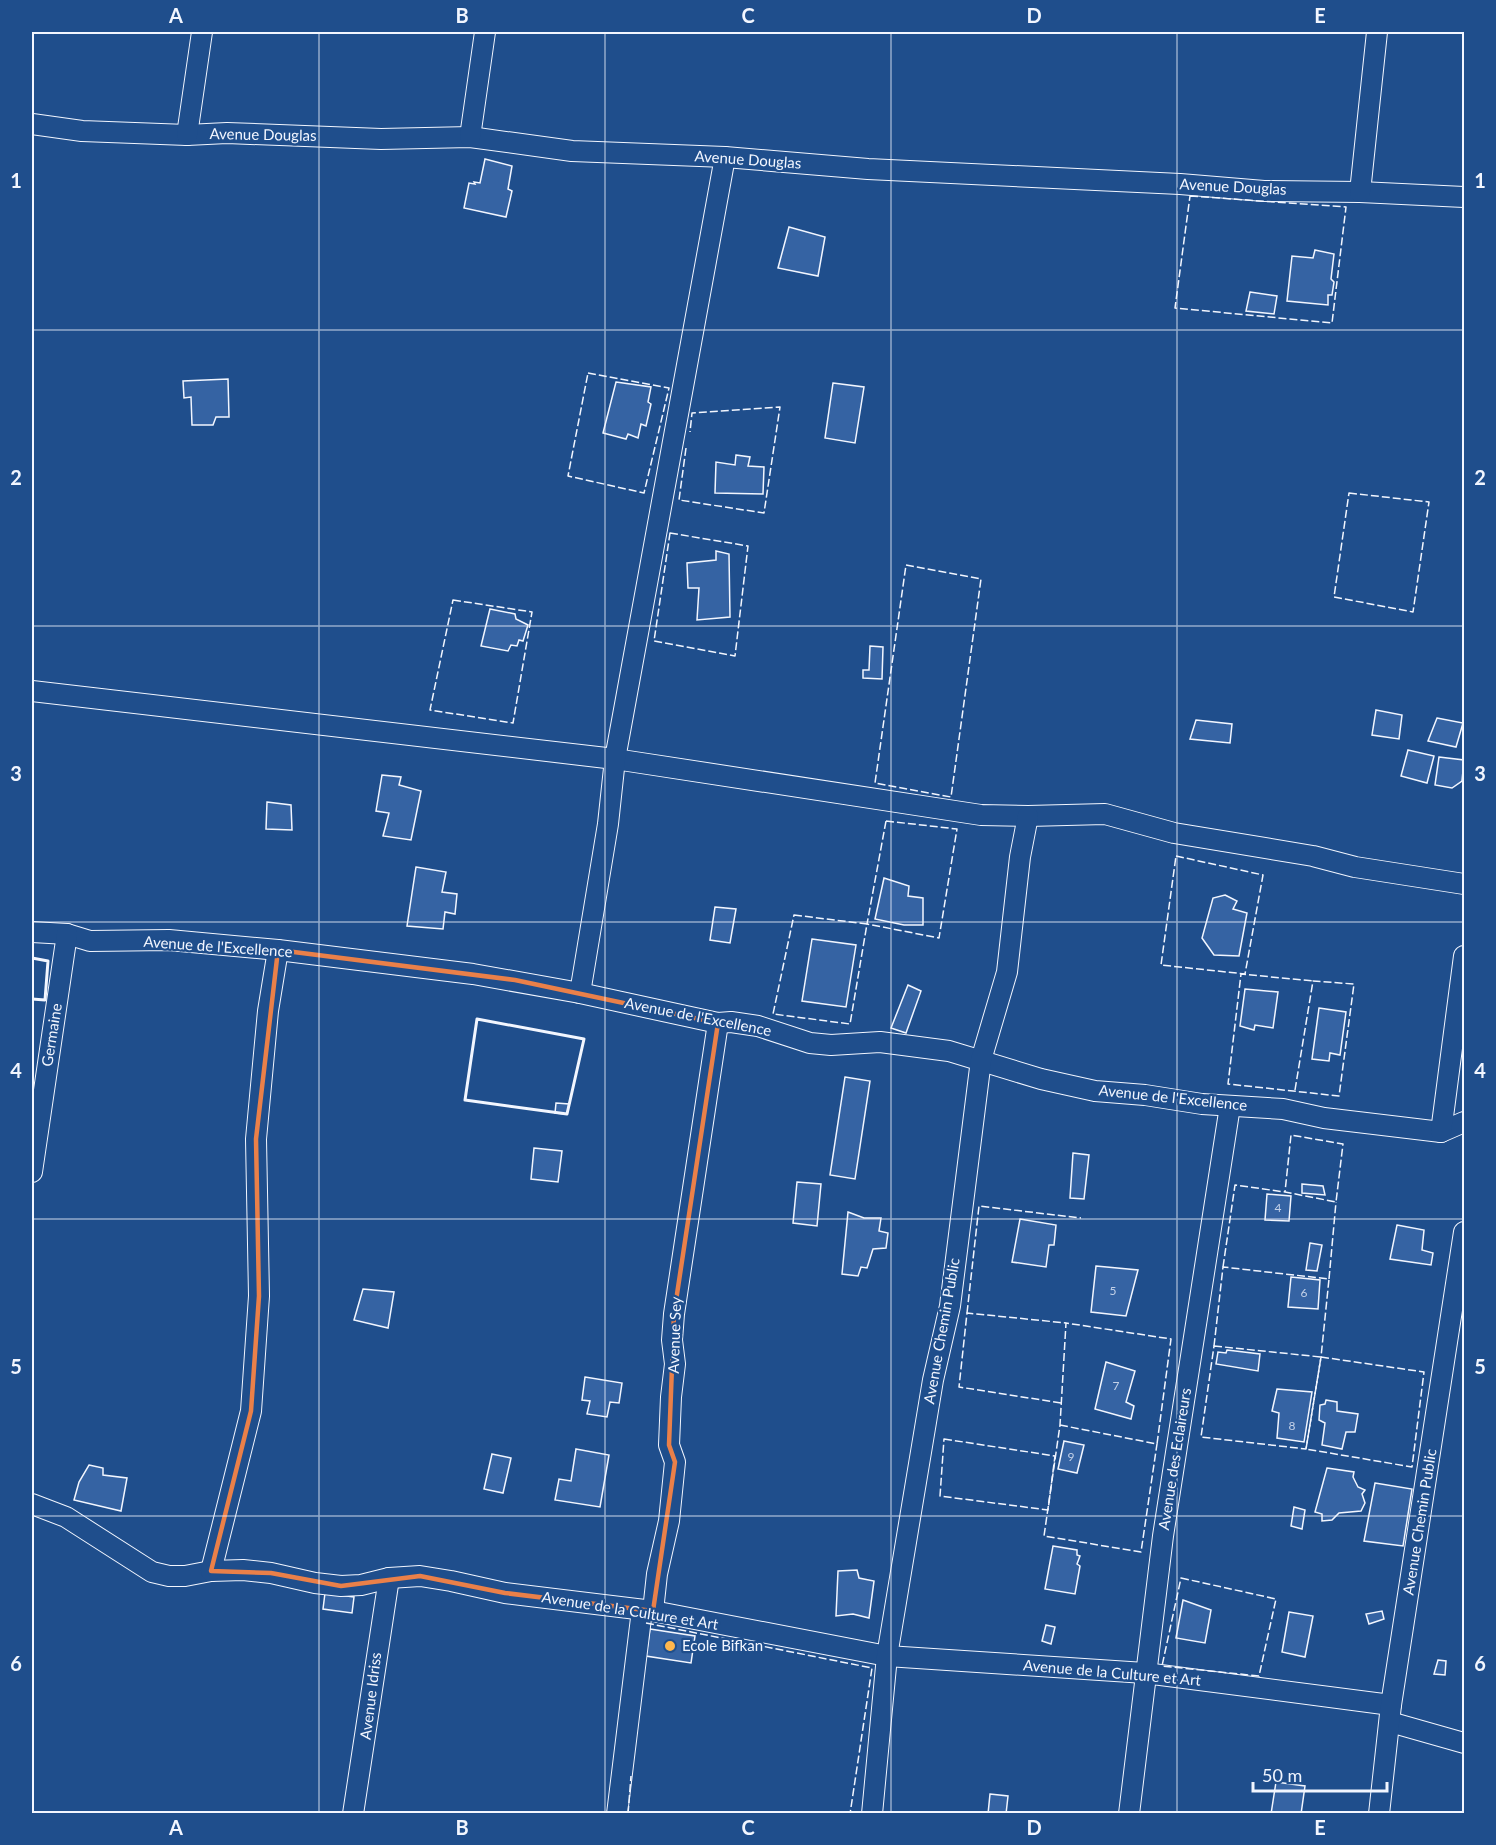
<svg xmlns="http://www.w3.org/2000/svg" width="1496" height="1845" font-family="Lato,sans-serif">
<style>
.building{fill:#3563a3;stroke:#f2f6ff;stroke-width:1.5}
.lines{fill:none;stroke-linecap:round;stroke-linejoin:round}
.minor-casing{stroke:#f2f6ff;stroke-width:22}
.minor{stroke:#1f4e8c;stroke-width:20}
.fence{stroke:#f2f6ff;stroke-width:1.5;stroke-dasharray:8 3;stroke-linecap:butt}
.wall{stroke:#f2f6ff;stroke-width:3}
.marked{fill:none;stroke:#ea8049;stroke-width:4.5;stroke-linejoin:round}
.grid{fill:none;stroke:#f2f6ff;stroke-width:1.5;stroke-opacity:0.55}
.poi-dot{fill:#ffb74d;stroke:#1f4e8c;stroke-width:2}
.labels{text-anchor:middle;stroke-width:4.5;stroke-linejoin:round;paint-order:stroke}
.number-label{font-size:12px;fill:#c3d1e8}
.street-label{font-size:15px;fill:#f2f6ff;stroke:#1f4e8c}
.poi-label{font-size:15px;fill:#f2f6ff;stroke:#1f4e8c;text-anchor:start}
.neatline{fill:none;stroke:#f2f6ff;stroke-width:2}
.grid-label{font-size:20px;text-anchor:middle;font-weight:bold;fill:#f2f6ff}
</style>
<rect width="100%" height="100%" fill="#1f4e8c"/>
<g class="building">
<path d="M485 159 512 166 508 189 512 191 506 217 464 208 469 183 475 184 474 182 480 183Z"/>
<path d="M789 227 825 237 818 276 778 268Z"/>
<path d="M1315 250 1334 254 1331 279 1334 282 1332 295H1328V305L1287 301 1292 256 1313 258Z"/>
<path d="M1250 292 1277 296 1274 314 1246 311Z"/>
<path d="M228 379 229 417H216L213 425H192L191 397 184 398 183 381Z"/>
<path d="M616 382 651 387 648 402 651 404 646 426 641 424 638 438 628 434 626 439 603 433Z"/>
<path d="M833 383 864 387 855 443 825 438Z"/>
<path d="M736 455 750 457 748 466 764 467 763 494 715 493 716 462 735 465Z"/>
<path d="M716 551 729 554 730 617 697 620 699 588H688L687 563 716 560Z"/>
<path d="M490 609 515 614 516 619 528 625 523 641 519 640 517 646 511 645 508 651 481 646Z"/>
<path d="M870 646 883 647 882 679 863 678V670H869Z"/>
<path d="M1376 710 1402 715 1399 739 1372 735Z"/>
<path d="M1437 718 1463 723 1456 747 1428 741Z"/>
<path d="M1196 720 1232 724 1230 743 1190 739Z"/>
<path d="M1408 750 1434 756 1427 783 1401 776Z"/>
<path d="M1439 757 1464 760 1462 781 1452 788 1435 785Z"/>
<path d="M382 775 401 777 399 785 421 791 411 840 383 836 389 813 376 811Z"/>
<path d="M267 802 291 805 292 830 266 829Z"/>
<path d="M416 867 446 872 442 892 457 894 455 914 445 912 443 929 407 926Z"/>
<path d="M884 878 909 886 908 896 923 898V925H904L875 919Z"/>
<path d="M1225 895 1237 901 1233 909 1247 913 1239 956 1214 955 1202 938 1213 898Z"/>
<path d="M715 907 736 909 730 943 710 940Z"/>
<path d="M812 939 856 945 846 1007 802 1001Z"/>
<path d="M908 985 921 991 906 1033 891 1028Z"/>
<path d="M1245 989 1278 992 1273 1028 1255 1025 1254 1030 1240 1026Z"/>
<path d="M1319 1008 1346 1012 1340 1055 1330 1053 1329 1061 1312 1059Z"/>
<path d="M845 1077 870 1081 855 1179 830 1175Z"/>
<path d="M556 1103 569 1104 567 1114 555 1113Z"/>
<path d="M534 1148 562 1151 558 1182 531 1179Z"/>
<path d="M1073 1153 1089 1155 1084 1199 1070 1198Z"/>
<path d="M797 1182 821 1184 817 1226 793 1223Z"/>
<path d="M1302 1184 1323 1186 1325 1195 1302 1193Z"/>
<path d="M1267 1194 1291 1196 1289 1221 1265 1220Z"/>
<path d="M848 1212 864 1218H881L879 1231 888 1233 886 1248 873 1249 867 1268 861 1267 858 1276 842 1274Z"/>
<path d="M1020 1219 1056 1225 1054 1245H1049L1046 1267 1012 1262Z"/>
<path d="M1397 1225 1424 1230 1422 1250 1433 1253 1431 1265 1390 1259Z"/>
<path d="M1310 1243 1322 1245 1317 1271 1306 1270Z"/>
<path d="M1096 1266 1138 1270 1126 1316 1091 1312Z"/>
<path d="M1291 1277 1320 1280 1318 1309 1288 1307Z"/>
<path d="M363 1289 394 1292 388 1328 354 1320Z"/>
<path d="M1227 1350 1260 1354 1258 1371 1216 1364 1218 1352 1226 1353Z"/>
<path d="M1106 1362 1135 1371 1126 1402 1134 1406 1131 1419 1095 1409Z"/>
<path d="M585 1377 622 1383 619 1403 610 1402 607 1417 587 1414 590 1401 582 1400Z"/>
<path d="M1277 1389 1312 1392 1304 1442 1277 1438 1279 1413 1272 1411Z"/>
<path d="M1326 1400 1337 1402V1411L1358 1414 1355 1432H1346L1342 1449 1322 1445 1325 1423 1319 1420 1320 1405 1325 1404Z"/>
<path d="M1064 1441 1084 1445 1077 1473 1058 1469Z"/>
<path d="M576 1449 609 1455 600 1507 555 1500 559 1479 571 1481Z"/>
<path d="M492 1454 511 1458 503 1493 484 1489Z"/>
<path d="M89 1465 103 1468V1475L127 1478 121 1511 74 1500 79 1482Z"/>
<path d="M1327 1468 1354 1472 1353 1477 1358 1487 1365 1490 1362 1494 1365 1503 1361 1511 1339 1513 1332 1520 1322 1521V1514L1315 1512Z"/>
<path d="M1375 1483 1412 1489 1403 1546 1364 1541Z"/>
<path d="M1294 1507 1305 1510 1302 1529 1291 1526Z"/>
<path d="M1053 1546 1077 1550V1555L1080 1556 1077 1564 1080 1566 1075 1594 1045 1589Z"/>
<path d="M857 1570 859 1578 874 1581 869 1618 853 1614 836 1616 838 1571Z"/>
<path d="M325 1593 354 1597 352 1613 323 1609Z"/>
<path d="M1183 1600 1211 1610 1205 1643 1176 1638Z"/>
<path d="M1382 1611 1384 1619 1369 1624 1366 1614Z"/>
<path d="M1289 1612 1313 1616 1305 1657 1282 1652Z"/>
<path d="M1046 1625 1055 1627 1051 1644 1042 1641Z"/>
<path d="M650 1629 695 1636 691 1663 646 1656Z"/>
<path d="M1438 1660 1446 1661 1445 1675 1434 1674Z"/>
<path d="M1276 1782 1305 1786 1301 1814H1271Z"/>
<path d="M990 1794 1008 1796 1006 1814H988Z"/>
</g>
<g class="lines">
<g class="minor-casing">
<g id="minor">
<path d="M32 124 82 131 187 135 227 133 381 139 470 137 572 151 725 157 868 169 1180 184 1264 191 1360 192 1464 197"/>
<path d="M187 135 202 32"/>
<path d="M470 137 485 32"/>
<path d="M1360 192 1377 32"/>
<path d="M32 691 615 759 981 815 1028 816 1105 814 1174 833 1313 856 1355 867 1464 884"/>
<path d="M32 932 67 934 90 941 169 940 278 950 473 974 580 993 718 1023 731 1022 758 1026 810 1043 831 1045 880 1042 949 1051 1041 1079 1095 1091 1145 1095 1202 1104 1283 1109 1324 1118 1441 1132 1464 1122"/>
<path d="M580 993 608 824 615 759 725 157"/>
<path d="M1441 1132 1464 956"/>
<path d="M32 1172 67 934"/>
<path d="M32 1504 66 1517 152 1572 169 1576H185L211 1571 243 1570 271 1573 315 1583 341 1586 361 1585 389 1578 420 1576 451 1581 505 1593 653 1611 887 1656 1145 1673 1391 1705"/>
<path d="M211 1571 251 1411 259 1296 256 1139 268 1011 278 950"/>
<path d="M653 1611 657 1574 669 1521 675 1462 669 1445 671 1397 675 1364 672 1340 674 1314 718 1023"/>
<path d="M1390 1722 1464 1743"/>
<path d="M353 1814 389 1578"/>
<path d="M617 1814 642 1610"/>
<path d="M872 1814 887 1656 933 1380 950 1306 981 1060 1007 972 1020 857 1028 816"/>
<path d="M1129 1814 1163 1536 1230 1106"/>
<path d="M1379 1814 1391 1705 1464 1232"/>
</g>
</g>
<use href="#minor" class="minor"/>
<g class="fence">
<path d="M1190 196 1346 207 1332 323 1175 308Z"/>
<path d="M588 373 669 388 644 493 568 476Z"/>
<path d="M686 448 679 500 764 513 780 407 692 413 690 432"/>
<path d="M1349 493 1429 502 1413 612 1334 597Z"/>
<path d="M670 533 748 546 735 656 654 641Z"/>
<path d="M906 565 981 579 951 797 875 783Z"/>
<path d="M453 600 532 612 513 723 430 710Z"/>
<path d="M886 821 957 829 939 938 867 924Z"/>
<path d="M1176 856 1263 875 1245 974 1161 965Z"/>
<path d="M794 915 867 924 850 1024 773 1014Z"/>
<path d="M1295 1090 1313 981 1354 984 1339 1096 1228 1084 1241 974 1313 981"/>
<path d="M1223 1267 1235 1185 1285 1192 1336 1202 1343 1144 1291 1135 1285 1192"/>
<path d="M1329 1279 1336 1202"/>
<path d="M967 1313 979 1206 1081 1218"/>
<path d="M1214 1346 1321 1357 1306 1449 1201 1437Z"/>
<path d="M1214 1346 1223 1267 1329 1279 1321 1357"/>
<path d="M1321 1357 1424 1372 1412 1467 1306 1449Z"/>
<path d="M1061 1403 959 1387 967 1313 1066 1323"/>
<path d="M1060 1425 1157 1444 1171 1339 1066 1323 1060 1425 1044 1536 1141 1552 1157 1444"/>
<path d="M944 1439 1055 1456 1048 1510 940 1496Z"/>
<path d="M1181 1578 1276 1599 1259 1676 1162 1666Z"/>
<path d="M646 1623 872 1668 850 1814"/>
<path d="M628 1814 631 1776"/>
</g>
<g class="wall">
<path d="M32 958 48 961 45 1000 32 999"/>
<path d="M477 1019 584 1039 567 1114 465 1100Z"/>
</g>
</g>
<path class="marked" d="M278 950 515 980 718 1023 674 1314 669 1445 675 1462 653 1611 505 1593 420 1576 341 1586 271 1573 211 1571 251 1411 259 1296 256 1139Z"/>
<path class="grid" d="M319 32V1814M605 32V1814M891 32V1814M1177 32V1814M32 330H1464M32 626H1464M32 922H1464M32 1219H1464M32 1516H1464"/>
<circle class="poi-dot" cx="670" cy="1646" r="6"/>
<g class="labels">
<g class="number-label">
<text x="1278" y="1212">4</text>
<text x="1113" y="1295">5</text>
<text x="1304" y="1297">6</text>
<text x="1116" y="1390">7</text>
<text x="1292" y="1430">8</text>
<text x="1071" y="1461">9</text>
</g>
<g class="street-label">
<text transform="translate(263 135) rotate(1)" y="5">Avenue Douglas</text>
<text transform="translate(748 160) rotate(4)" y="5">Avenue Douglas</text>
<text transform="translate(1233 187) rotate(3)" y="5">Avenue Douglas</text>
<text transform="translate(218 947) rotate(4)" y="5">Avenue de l'Excellence</text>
<text transform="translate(698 1017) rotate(11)" y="5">Avenue de l'Excellence</text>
<text transform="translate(52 1035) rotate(-81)" y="5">Germaine</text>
<text transform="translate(1173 1098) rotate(6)" y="5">Avenue de l'Excellence</text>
<text transform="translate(942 1331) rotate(-80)" y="5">Avenue Chemin Public</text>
<text transform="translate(675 1335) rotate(-88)" y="5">Avenue Sey</text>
<text transform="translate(1175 1459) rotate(-81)" y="5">Avenue des Eclaireurs</text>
<text transform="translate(1420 1522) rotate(-81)" y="5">Avenue Chemin Public</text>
<text transform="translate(630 1611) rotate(9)" y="5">Avenue de la Culture et Art</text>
<text transform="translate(1112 1673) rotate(5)" y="5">Avenue de la Culture et Art</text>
<text transform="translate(371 1696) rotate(-83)" y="5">Avenue Idriss</text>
</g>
<g class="poi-label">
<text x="682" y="1651">Ecole Bifkan</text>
</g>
</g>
<rect width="1496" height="1845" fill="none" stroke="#1f4e8c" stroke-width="66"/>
<path d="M1253 1782v9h134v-9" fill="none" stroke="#f2f6ff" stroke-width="3"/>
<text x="1262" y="1782" font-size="18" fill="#f2f6ff" stroke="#1f4e8c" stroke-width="4.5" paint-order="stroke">50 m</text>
<rect x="33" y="33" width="1430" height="1779" class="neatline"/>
<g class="grid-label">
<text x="176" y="23">A</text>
<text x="462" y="23">B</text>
<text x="748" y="23">C</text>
<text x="1034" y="23">D</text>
<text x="1320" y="23">E</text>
<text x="16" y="188">1</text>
<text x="1480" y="188">1</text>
<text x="16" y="485">2</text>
<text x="1480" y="485">2</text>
<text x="16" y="781">3</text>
<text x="1480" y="781">3</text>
<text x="16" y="1078">4</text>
<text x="1480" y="1078">4</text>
<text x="16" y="1374">5</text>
<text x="1480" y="1374">5</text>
<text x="16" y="1671">6</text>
<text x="1480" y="1671">6</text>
<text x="176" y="1835">A</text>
<text x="462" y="1835">B</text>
<text x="748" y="1835">C</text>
<text x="1034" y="1835">D</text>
<text x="1320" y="1835">E</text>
</g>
</svg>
